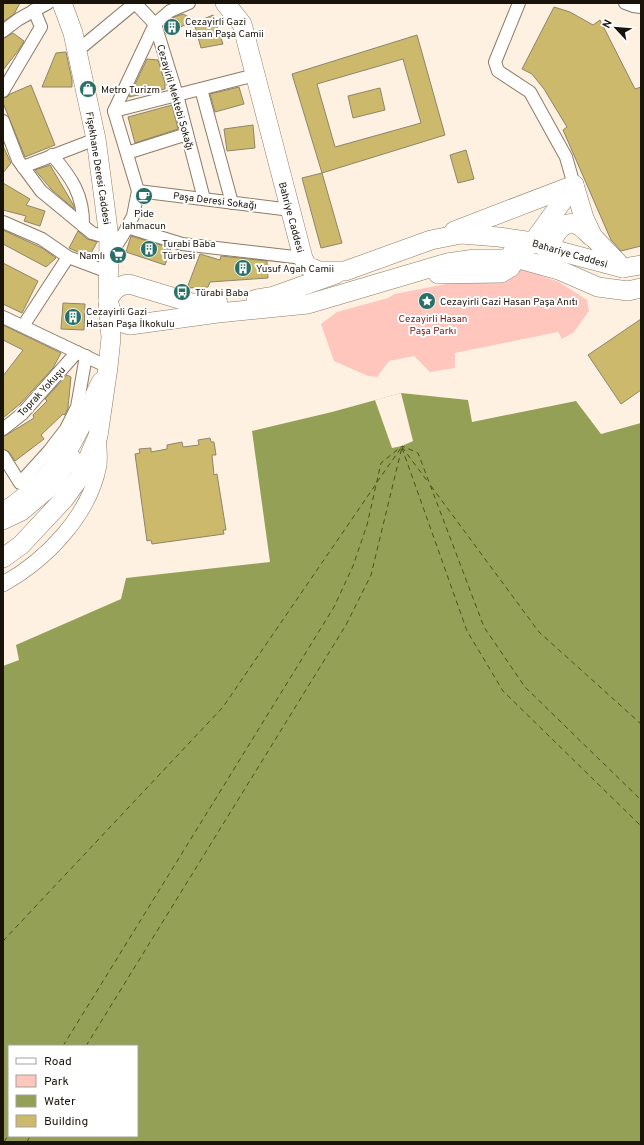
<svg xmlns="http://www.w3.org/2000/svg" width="644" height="1145" font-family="Overpass,sans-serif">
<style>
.green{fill:#fec6bd}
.water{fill:#93a055;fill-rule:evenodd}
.pier{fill:#fef1e2}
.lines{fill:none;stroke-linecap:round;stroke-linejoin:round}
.ferry{stroke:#49521a;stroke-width:1;stroke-dasharray:5 4;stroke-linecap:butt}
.building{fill:#cdb96b;stroke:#8d856a;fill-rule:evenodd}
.minor-casing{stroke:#8d7b64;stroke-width:14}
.tertiary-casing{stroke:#8d7b64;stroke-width:16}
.primary-casing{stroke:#8d7b64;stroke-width:20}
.minor{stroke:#fff;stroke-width:12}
.tertiary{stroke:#fff;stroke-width:15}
.primary{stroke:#fff;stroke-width:19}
.labels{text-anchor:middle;stroke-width:4;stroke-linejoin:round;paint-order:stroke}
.poi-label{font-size:10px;fill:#1a130a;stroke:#fff;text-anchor:start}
.street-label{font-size:10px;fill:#1a130a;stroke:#fff}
.park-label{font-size:10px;fill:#771712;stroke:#fff}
</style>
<rect width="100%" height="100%" fill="#fef1e2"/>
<path class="green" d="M522 269 559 282 587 300 589 311 574 332 562 339 558 332 455 353V368L430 372 414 356 389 361 377 377 368 376 334 361 321 324 337 312 388 298 395 294 461 281 510 278Z"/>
<path class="water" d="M401 393 468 400 472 422 576 401 601 434 641 423V1142H3V666L19 660 16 645 121 599 126 578 270 562 252 431 332 412ZM9 1046H137V1136H9Z"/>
<path class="pier" d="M401 393 413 441 402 446 392 448 375 400Z"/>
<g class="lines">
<g class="ferry">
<path d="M402 447 428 482"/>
<path d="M402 448 467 631 503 691 641 826"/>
<path d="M377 482 401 448"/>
<path d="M431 486 539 632 641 724"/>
<path d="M3 941 223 707 376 484"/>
<path d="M63 1046 334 607 353 566 367 525 381 463 402 446 418 453 484 627 525 687 641 800"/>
<path d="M86 1046 346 625 371 575 402 447"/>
<path d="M4 1142 9 1134"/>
<path d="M27 1142 30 1136"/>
</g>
</g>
<g class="building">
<path d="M3 3H20L14 14 3 22Z"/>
<path d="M554 7 570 12 593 25 600 20 635 89 641 87V246L621 251 611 240 563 130 567 127 544 89 532 74 522 69Z"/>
<path d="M183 14 195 20 166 34 164 26 174 17Z"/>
<path d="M213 15 223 44 201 48 194 23Z"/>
<path d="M13 33 24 41 18 51 3 70V39Z"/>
<path d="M417 35 445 135 322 173 292 74ZM403 59 421 123 335 147 317 84Z"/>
<path d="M66 52 72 80V87H42L56 53Z"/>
<path d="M147 59 158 60 165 83V89L129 97Z"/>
<path d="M31 85 55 145 25 157 3 103V98L7 97 10 94Z"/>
<path d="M239 87 244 104 215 112 210 94Z"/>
<path d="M380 88 385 110 353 118 348 96Z"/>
<path d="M172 105 178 129 135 143 128 117Z"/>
<path d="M253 125 255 148 227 151 224 129Z"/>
<path d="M3 146 11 163 3 173Z"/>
<path d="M466 150 474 179 458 183 450 155Z"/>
<path d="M50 165 74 206V209L51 189 35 170Z"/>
<path d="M322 173 342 243 321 248 302 178Z"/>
<path d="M3 183 30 199 26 205 45 211 40 226 24 221 26 216 3 210Z"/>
<path d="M3 230 42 248 56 258 46 267 3 244Z"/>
<path d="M78 231 87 239 97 242 89 257 69 248Z"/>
<path d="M131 236 171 248 165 265 126 252Z"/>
<path d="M200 254 220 260 221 256 267 261 268 278 210 282 208 287 187 288Z"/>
<path d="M3 263 38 281 22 313 3 304Z"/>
<path d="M63 303 85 304 84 330 61 329Z"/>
<path d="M641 319V390L621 404 588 355Z"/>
<path d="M3 325 61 353 53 368 20 404 3 418V376L23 350 3 340Z"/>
<path d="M67 375 71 377 68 408 65 415 63 414 41 435 44 439 15 461 9 452 3 449V437L34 418 33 415 47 401 45 399Z"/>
<path d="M210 438 211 442H214L216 455H212L214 475 217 474 226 530H223L224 534 152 544 151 540 147 541 135 454 140 453 139 449 151 448V452L167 449V445L182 442 183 447 199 445 198 440Z"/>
</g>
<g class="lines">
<g class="minor-casing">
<g id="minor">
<path d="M135 3 155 24 177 95 204 199"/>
<path d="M519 3 495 62 498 71 530 92 566 157 574 185"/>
<path d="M625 3 633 6 641 7"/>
<path d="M3 31 19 19 48 3"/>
<path d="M77 51 135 3"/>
<path d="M201 89 232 203"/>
<path d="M3 91 41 27 34 10"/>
<path d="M114 111 255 75"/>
<path d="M3 121 18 160 41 191 92 233 109 238"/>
<path d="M127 153 187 134"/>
<path d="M52 155C71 177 84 195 83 226"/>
<path d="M23 167 96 139"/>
<path d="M138 191 291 210"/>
<path d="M3 222 42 239 68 257 108 272"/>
<path d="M127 227 182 244 303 258"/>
<path d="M110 255 123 235 133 216 138 191 114 111 155 24 170 11 189 3"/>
<path d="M3 317 108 367"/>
<path d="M23 326 68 257"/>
<path d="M3 429 22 414 77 352"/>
<path d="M3 456 20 483 49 451 66 429 77 407 86 356"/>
</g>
</g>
<g class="tertiary-casing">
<g id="tertiary">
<path d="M3 522 22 513 53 487 73 457"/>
<path d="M3 584C46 560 90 515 99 465 100 456 99 446 98 437"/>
</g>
</g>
<g class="primary-casing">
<g id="primary">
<path d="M225 3 242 24 303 258 307 266 319 271H345L431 240 461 234 499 237 533 242 555 250 623 268 641 265"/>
<path d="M574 185 584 218 593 237 623 268"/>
<path d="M454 231 574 185"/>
<path d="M524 250 533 242 574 185"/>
<path d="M551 260 548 256C550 243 560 217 577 225 583 227 587 233 592 237"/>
<path d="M438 274 501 273 511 267 514 259 512 253"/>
<path d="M256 299 274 296 336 274"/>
<path d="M108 301C112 291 118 285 129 284L192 303H218"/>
<path d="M109 304C112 317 117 323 130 325L218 313 308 304 447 263 475 259H514L523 260 559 270 598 287 628 291 641 288"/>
<path d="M3 513C31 493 52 475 70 446 82 426 91 403 101 382"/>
<path d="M3 558 21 545 64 499 80 477 98 436 108 367 111 338 108 301 109 238 104 199 96 139 73 33 62 3"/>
</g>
</g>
<use href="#minor" class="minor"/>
<use href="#tertiary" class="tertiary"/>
<use href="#primary" class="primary"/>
</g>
<defs>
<g id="building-disc" transform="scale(0.9)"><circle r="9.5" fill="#276f67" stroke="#fff"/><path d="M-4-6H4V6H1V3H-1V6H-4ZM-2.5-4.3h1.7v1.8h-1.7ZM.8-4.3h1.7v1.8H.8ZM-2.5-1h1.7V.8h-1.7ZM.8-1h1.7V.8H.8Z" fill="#fff"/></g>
<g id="shop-disc" transform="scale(0.9)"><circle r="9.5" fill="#276f67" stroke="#fff"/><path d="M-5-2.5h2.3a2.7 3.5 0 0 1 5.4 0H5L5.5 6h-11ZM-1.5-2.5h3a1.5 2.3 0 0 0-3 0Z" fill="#fff"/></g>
<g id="cafe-disc" transform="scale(0.9)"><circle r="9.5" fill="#276f67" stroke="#fff"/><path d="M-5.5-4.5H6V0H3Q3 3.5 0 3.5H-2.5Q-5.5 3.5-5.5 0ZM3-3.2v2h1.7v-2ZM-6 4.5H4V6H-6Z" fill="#fff"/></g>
<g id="supermarket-disc" transform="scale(0.9)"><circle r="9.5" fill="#276f67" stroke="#fff"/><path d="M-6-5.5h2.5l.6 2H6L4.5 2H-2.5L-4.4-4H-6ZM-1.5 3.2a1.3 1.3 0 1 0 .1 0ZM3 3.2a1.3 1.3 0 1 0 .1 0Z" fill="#fff"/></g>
<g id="bus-disc" transform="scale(0.9)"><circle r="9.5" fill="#276f67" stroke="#fff"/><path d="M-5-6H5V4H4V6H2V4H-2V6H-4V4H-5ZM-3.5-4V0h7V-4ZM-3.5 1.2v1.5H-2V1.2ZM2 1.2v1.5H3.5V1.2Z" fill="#fff"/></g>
<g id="sight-disc" transform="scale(0.9)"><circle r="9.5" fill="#276f67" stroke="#fff"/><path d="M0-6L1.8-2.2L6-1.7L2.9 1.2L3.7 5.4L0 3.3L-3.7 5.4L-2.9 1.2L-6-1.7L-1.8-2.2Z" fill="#fff"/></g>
</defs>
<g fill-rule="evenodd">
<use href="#building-disc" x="172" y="27"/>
<use href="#shop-disc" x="88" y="89"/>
<use href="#cafe-disc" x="144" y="196"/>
<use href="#building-disc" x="149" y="249"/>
<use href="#supermarket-disc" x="118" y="255"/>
<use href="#building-disc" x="243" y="268"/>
<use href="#bus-disc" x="182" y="292"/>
<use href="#sight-disc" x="427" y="301"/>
<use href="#building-disc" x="73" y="317"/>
</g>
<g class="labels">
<g class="poi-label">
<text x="185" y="25">Cezayirli Gazi<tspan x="185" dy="12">Hasan Paşa Camii</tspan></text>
<text x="101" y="93">Metro Turizm</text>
<text x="144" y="217" text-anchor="middle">Pide<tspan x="144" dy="12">lahmacun</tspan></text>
<text x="162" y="247">Turabi Baba<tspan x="162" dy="12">Türbesi</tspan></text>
<text x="105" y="259" text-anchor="end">Namlı</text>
<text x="256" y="272">Yusuf Agah Camii</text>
<text x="195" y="296">Türabi Baba</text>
<text x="440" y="305">Cezayirli Gazi Hasan Paşa Anıtı</text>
<text x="86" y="315">Cezayirli Gazi<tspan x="86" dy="12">Hasan Paşa İlkokulu</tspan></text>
</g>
<g class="street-label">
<text transform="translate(176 97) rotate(74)" y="4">Cezayirli Mektebi Sokağı</text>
<text transform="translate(99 168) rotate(81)" y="4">Fişekhane Deresi Caddesi</text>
<text transform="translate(215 200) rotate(7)" y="4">Paşa Deresi Sokağı</text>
<text transform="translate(292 217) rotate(75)" y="4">Bahriye Caddesi</text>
<text transform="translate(570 253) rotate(16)" y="4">Bahariye Caddesi</text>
<text transform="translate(41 391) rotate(-47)" y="4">Toprak Yokuşu</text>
</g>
<g class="park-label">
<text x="433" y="322">Cezayirli Hasan<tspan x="433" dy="12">Paşa Parkı</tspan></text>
</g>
</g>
<rect width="644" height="1145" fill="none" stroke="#1a130a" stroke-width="8"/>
<rect x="8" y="1045" width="130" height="92" fill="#ffffff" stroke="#a3a19d"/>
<rect x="16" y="1058" width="20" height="6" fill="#ffffff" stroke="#a3a19d"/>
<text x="44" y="1065" font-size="12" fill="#1a130a">Road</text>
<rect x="16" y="1075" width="20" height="12" fill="#fec6bd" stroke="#a3a19d"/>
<text x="44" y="1085" font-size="12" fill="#1a130a">Park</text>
<rect x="16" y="1095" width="20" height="12" fill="#93a055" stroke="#a3a19d"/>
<text x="44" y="1105" font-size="12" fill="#1a130a">Water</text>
<rect x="16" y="1115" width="20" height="12" fill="#cdb96b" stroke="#a3a19d"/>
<text x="44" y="1125" font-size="12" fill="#1a130a">Building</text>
<g transform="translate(616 28) rotate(296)" stroke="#ffffff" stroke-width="3" paint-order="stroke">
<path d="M0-3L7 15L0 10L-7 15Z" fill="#1a130a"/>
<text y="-6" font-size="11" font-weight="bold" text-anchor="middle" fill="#1a130a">N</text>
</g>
</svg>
